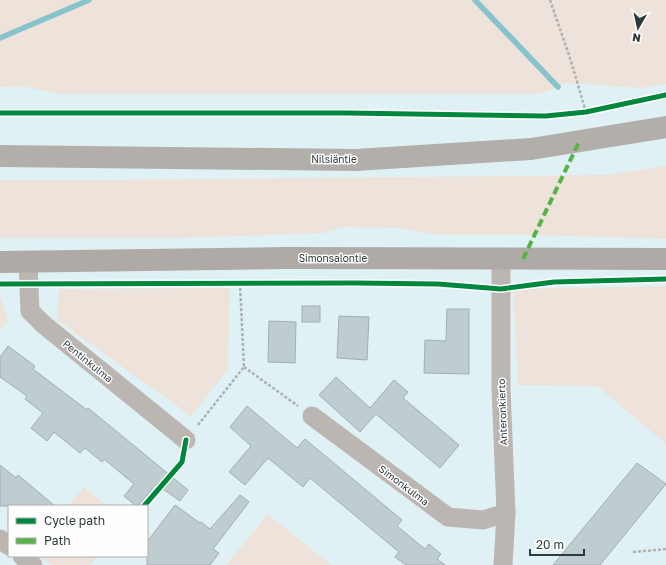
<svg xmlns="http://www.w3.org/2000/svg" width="666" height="565" font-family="'Golos Text',sans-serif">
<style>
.green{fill:#ede3da}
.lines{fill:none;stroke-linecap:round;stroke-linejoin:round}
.stream{stroke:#86c3cd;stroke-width:5.5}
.building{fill:#c0cdd0;stroke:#a1aeb1}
.path{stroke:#afb0ae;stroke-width:2.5;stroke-dasharray:3 2;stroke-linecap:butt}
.street{stroke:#bbb6b2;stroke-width:19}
.secondary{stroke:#b0aaa6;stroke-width:22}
.primary{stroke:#b2afaa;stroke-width:22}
.quiet{stroke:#56b346;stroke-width:4;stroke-dasharray:8 4;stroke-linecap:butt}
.cycleway-casing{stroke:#fefefe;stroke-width:8}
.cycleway{stroke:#00873e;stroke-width:5}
.labels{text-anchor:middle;stroke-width:3;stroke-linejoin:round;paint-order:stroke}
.street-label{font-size:10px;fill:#2e3a3c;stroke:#fefefe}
</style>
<rect width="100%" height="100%" fill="#e0f1f5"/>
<g class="green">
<path d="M0 0H666V84L639 88 567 83 540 94H58L23 86 0 87Z"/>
<path d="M666 166V239L535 235H438L399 228 342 227 325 233 180 238H0V180H98L603 175Z"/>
<path d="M666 286V444L597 386 518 385 513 289Z"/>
<path d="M230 288 228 369 191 416 57 320 59 289Z"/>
<path d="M0 297 8 321 0 331Z"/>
<path d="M84 487 107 506H68Z"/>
<path d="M268 514 331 565H226Z"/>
<path d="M40 556H97L90 565H52Z"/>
</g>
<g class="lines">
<g class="stream">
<path d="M475 0 558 87"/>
<path d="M0 38 89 0"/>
</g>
</g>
<g class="building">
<rect x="302" y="306" width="18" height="16"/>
<path d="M447 309H469V374L424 373 425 340 446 341Z"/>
<path d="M339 316 369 317 367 360 337 358Z"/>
<path d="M269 321 296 322 295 363 268 362Z"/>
<path d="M8 346 35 366 33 369 87 410 88 408 188 490 180 501 156 484 138 506H136L124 496 134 484 104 459 102 462 85 448 80 453 54 432 47 441 31 428 43 413 25 399 27 396 0 377V357Z"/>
<path d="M336 377 370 408 394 380 408 392 403 398 459 445 440 468 376 414 360 432 319 395Z"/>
<path d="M247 406 297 448 305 439 402 520 397 526 425 549 429 544 441 554 437 559 445 565H406L395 557 399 552 310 478 303 487 268 458 245 485 229 472 251 446 230 427Z"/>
<path d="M637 463 666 484 600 565H553Z"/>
<path d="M0 465 16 478 18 475 55 506H0Z"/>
<path d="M240 495 249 502 213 549 219 553 210 565H147V542L175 505 200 523 201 522 210 529Z"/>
</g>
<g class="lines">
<g class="path">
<path d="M550 0 570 58 586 112"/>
<path d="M244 367 298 406"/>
<path d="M198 425 244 367 240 284"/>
<path d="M633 552 666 549"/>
</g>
<g class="street">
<path d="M501 258V388L506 513 503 565"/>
<path d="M28 262 30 311 43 324 186 440"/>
<path d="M312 416 448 517 483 520 506 513"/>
<path d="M0 539 9 546"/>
<path d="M22 556 33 565"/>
</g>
<path class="secondary" d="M0 262 285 258 666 259"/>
<path class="primary" d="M0 156 356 160 531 149 666 127"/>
<path class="quiet" d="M523 259 579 142"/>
<g class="cycleway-casing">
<g id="cycleway">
<path d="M0 113H347L546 116 586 112 666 95"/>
<path d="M0 284 356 283 438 284 501 289 554 282 666 279"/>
<path d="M144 506 182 462 186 440"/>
</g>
</g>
<use href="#cycleway" class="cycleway"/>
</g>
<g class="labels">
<g class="street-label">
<text x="334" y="163">Nilsiäntie</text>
<text x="333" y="262">Simonsalontie</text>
<text transform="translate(88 361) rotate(39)" y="4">Pentinkulma</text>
<text transform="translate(502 412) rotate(-92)" y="4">Anteronkierto</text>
<text transform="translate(404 485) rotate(37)" y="4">Simonkulma</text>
</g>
</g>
<rect x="8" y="505" width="140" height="52" fill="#fefefe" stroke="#abb0b0"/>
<rect x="16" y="518" width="20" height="6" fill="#00873e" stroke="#abb0b0"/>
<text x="44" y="525" font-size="12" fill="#2e3a3c">Cycle path</text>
<rect x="16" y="538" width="20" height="6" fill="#56b346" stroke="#abb0b0"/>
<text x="44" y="545" font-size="12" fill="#2e3a3c">Path</text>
<g transform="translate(638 28) rotate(189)" stroke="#fefefe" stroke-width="3" paint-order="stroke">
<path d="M0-3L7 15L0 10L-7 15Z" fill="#2e3a3c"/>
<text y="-6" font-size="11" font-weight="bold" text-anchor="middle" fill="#2e3a3c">N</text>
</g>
<path d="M530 549v6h54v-6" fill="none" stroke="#2e3a3c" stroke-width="2"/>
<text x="536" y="549" font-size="12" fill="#2e3a3c" stroke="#fefefe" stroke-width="3" paint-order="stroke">20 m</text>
</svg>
